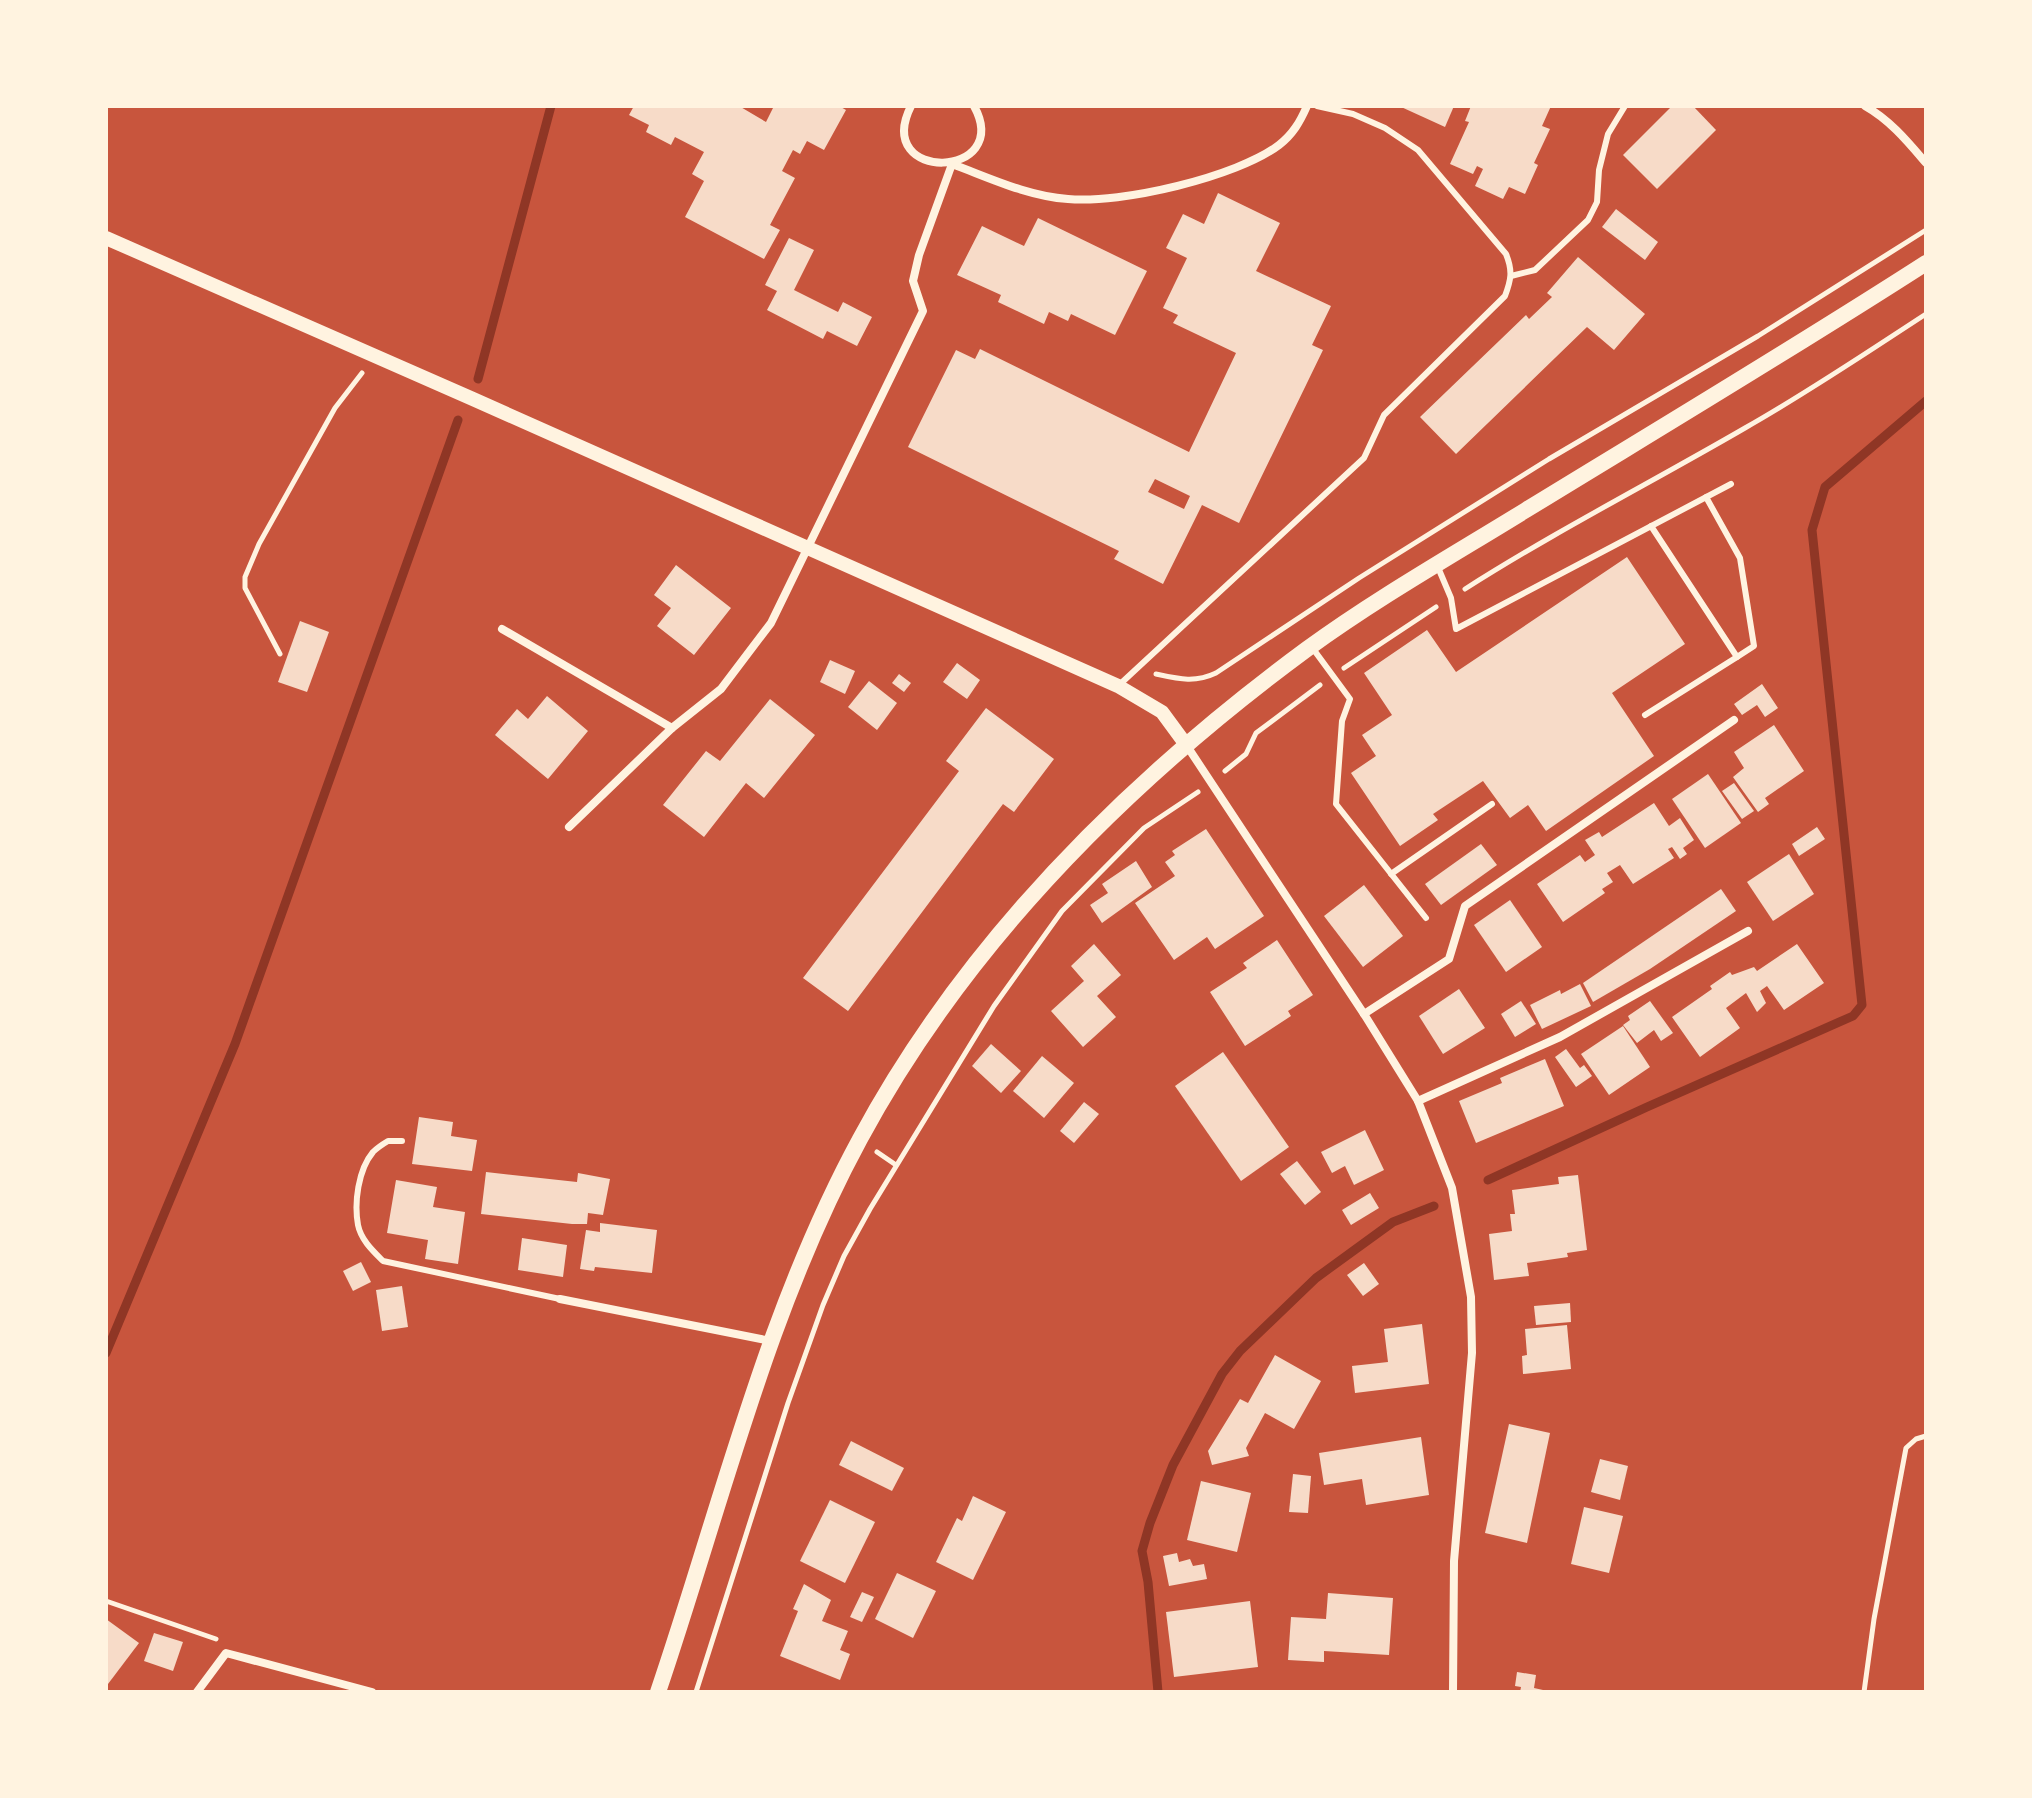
<svg xmlns="http://www.w3.org/2000/svg" width="2032" height="1798" font-family="Cabin,sans-serif">
<style>
.lines{fill:none;stroke-linecap:round;stroke-linejoin:round}
.stream{stroke:#8f3625;stroke-width:9}
.building{fill:#f7dbc8;fill-rule:evenodd}
.path{stroke:#fff3e0;stroke-width:5}
.service{stroke:#fff3e0;stroke-width:6}
.minor{stroke:#fff3e0;stroke-width:8}
.tertiary{stroke:#fff3e0;stroke-width:14}
.secondary{stroke:#fff3e0;stroke-width:16}
</style>
<rect width="100%" height="100%" fill="#c8553d"/>
<g class="lines">
<g class="stream">
<path d="M478 379 551 106"/>
<path d="M1488 1180 1647 1107 1853 1016 1862 1005 1812 530 1825 487 1926 401"/>
<path d="M106 1353 235 1044 458 420"/>
<path d="M1158 1692 1148 1582 1142 1551 1150 1523 1173 1465 1222 1374 1240 1351 1316 1278 1393 1222 1434 1206"/>
</g>
</g>
<g class="building">
<path d="M634 106H739L766 122 774 106H839L846 110 824 150 807 141 800 154 793 150 782 171 795 178 770 225 780 230 764 259 685 217 704 181 692 174 704 152 675 137 671 145 646 132 649 125 629 115Z"/>
<path d="M1399 106H1454L1445 127Z"/>
<path d="M1471 106H1551L1542 126 1550 129 1534 163 1538 165 1525 194 1509 187 1503 199 1475 186 1483 169 1477 166 1473 174 1450 164 1469 122 1465 121Z"/>
<path d="M1672 106H1693L1716 130 1657 189 1623 155Z"/>
<path d="M1218 193 1280 223 1256 271 1331 306 1312 345 1323 350 1239 523 1202 505 1163 584 1114 559 1119 551 908 447 956 350 975 359 980 349 1189 452 1236 353 1173 323 1178 315 1163 308 1187 258 1166 248 1183 214 1204 224ZM1155 479 1190 496 1184 509 1148 492Z"/>
<path d="M1616 209 1658 242 1645 260 1602 227Z"/>
<path d="M1038 218 1147 271 1115 335 1071 314 1068 321 1049 312 1044 324 998 302 1001 295 957 275 982 226 1024 246Z"/>
<path d="M789 238 814 250 794 290 838 312 843 302 872 317 857 346 827 331 823 339 767 310 777 291 765 285Z"/>
<path d="M1578 257 1645 314 1614 350 1587 327 1456 454 1420 417 1526 315 1529 319 1552 297 1547 293Z"/>
<path d="M1627 557 1685 644 1612 693 1654 756 1546 831 1528 805 1510 818 1483 781 1433 814 1438 820 1400 846 1351 773 1376 756 1362 735 1392 715 1364 673 1427 630 1456 672Z"/>
<path d="M676 565 731 608 694 655 657 626 671 608 654 595Z"/>
<path d="M300 621 329 632 307 692 278 682Z"/>
<path d="M830 660 855 671 845 694 820 682Z"/>
<path d="M957 663 980 680 967 699 943 682Z"/>
<path d="M899 674 911 683 904 692 892 683Z"/>
<path d="M869 681 897 703 877 730 848 707Z"/>
<path d="M1762 684 1778 708 1765 717 1757 705 1742 715 1734 704Z"/>
<path d="M547 696 588 731 548 779 495 735 517 709 528 719Z"/>
<path d="M770 699 815 735 764 798 746 783 704 837 663 805 706 751 720 761Z"/>
<path d="M986 708 1054 759 1014 812 1003 804 848 1011 803 978 959 771 946 761Z"/>
<path d="M1774 725 1804 771 1765 798 1769 804 1758 812 1733 777 1744 768 1734 752Z"/>
<path d="M1708 774 1741 823 1705 848 1672 799Z"/>
<path d="M1734 783 1754 811 1742 819 1722 791Z"/>
<path d="M1654 803 1669 826 1680 818 1694 840 1683 848 1687 854 1680 859 1672 847 1668 849 1674 858 1633 884 1620 865 1607 873 1613 882 1602 889 1605 893 1563 922 1537 884 1580 855 1585 862 1595 855 1585 840 1599 832 1602 837Z"/>
<path d="M1817 827 1825 839 1799 856 1792 844Z"/>
<path d="M1206 829 1264 916 1215 949 1207 937 1174 960 1135 903 1175 876 1165 862 1175 855 1172 851Z"/>
<path d="M1481 844 1497 865 1441 905 1425 884Z"/>
<path d="M1789 854 1814 894 1773 921 1747 882Z"/>
<path d="M1136 861 1152 887 1102 923 1090 905 1108 893 1102 884Z"/>
<path d="M1364 885 1403 936 1363 967 1324 916Z"/>
<path d="M1721 889 1736 911 1650 969 1593 1002 1583 983Z"/>
<path d="M1510 900 1542 947 1506 972 1474 925Z"/>
<path d="M1277 940 1313 995 1288 1011 1291 1016 1245 1046 1210 992 1247 968 1243 963Z"/>
<path d="M1094 944 1121 975 1097 996 1116 1017 1083 1047 1051 1011 1084 981 1071 966Z"/>
<path d="M1797 944 1824 983 1784 1010 1767 986 1760 991 1766 1003 1757 1012 1746 993 1726 1008 1740 1028 1700 1057 1672 1017 1712 989 1710 986 1730 972 1732 975 1754 967 1757 971Z"/>
<path d="M1580 984 1591 1006 1542 1029 1530 1005 1560 990 1561 994Z"/>
<path d="M1459 989 1485 1028 1443 1054 1419 1016Z"/>
<path d="M1521 1001 1536 1024 1515 1037 1501 1014Z"/>
<path d="M1650 1001 1673 1033 1661 1041 1654 1030 1637 1043 1623 1025 1630 1020 1628 1016Z"/>
<path d="M1623 1026 1650 1067 1609 1095 1581 1054Z"/>
<path d="M991 1044 1021 1071 1001 1093 972 1066Z"/>
<path d="M1566 1049 1580 1068 1584 1065 1592 1076 1576 1087 1555 1057Z"/>
<path d="M1223 1052 1289 1147 1241 1181 1175 1086Z"/>
<path d="M1042 1056 1074 1083 1044 1118 1013 1091Z"/>
<path d="M1545 1059 1564 1106 1476 1143 1459 1101 1502 1083 1500 1078Z"/>
<path d="M1084 1102 1099 1114 1074 1143 1060 1131Z"/>
<path d="M419 1117 453 1122 451 1136 477 1140 472 1171 412 1164Z"/>
<path d="M1365 1130 1384 1170 1354 1185 1345 1166 1332 1173 1321 1152Z"/>
<path d="M1297 1161 1321 1192 1305 1205 1280 1174Z"/>
<path d="M486 1172 577 1182 578 1173 610 1179 603 1215 588 1213 587 1224H572L481 1214Z"/>
<path d="M1578 1175 1587 1250 1567 1253 1568 1257 1527 1263 1529 1276 1494 1280 1489 1234 1512 1231 1510 1214H1515L1512 1190 1559 1184 1558 1177Z"/>
<path d="M396 1180 437 1187 433 1207 465 1212 458 1264 425 1259 428 1240 387 1233Z"/>
<path d="M1370 1193 1379 1208 1351 1225 1342 1210Z"/>
<path d="M600 1223 657 1230 652 1273 595 1267 594 1271 580 1269 586 1230 600 1232Z"/>
<path d="M522 1238 567 1245 563 1277 518 1270Z"/>
<path d="M361 1262 371 1282 353 1291 343 1271Z"/>
<path d="M1364 1263 1379 1284 1363 1296 1347 1275Z"/>
<path d="M402 1286 408 1327 382 1331 376 1290Z"/>
<path d="M1570 1303 1571 1322 1536 1325 1534 1306Z"/>
<path d="M1422 1324 1429 1384 1355 1393 1352 1366 1388 1362 1384 1329Z"/>
<path d="M1567 1325 1571 1369 1523 1374 1522 1356 1527 1355 1525 1329Z"/>
<path d="M1275 1355 1321 1381 1294 1429 1265 1413 1246 1448 1249 1456 1212 1465 1208 1451 1240 1399 1248 1403Z"/>
<path d="M1509 1424 1550 1433 1527 1543 1485 1533Z"/>
<path d="M1421 1437 1429 1495 1366 1505 1362 1479 1324 1485 1319 1453Z"/>
<path d="M851 1441 904 1468 892 1491 839 1465Z"/>
<path d="M1600 1459 1628 1466 1620 1500 1591 1492Z"/>
<path d="M1293 1474 1311 1476 1308 1513 1289 1512Z"/>
<path d="M1201 1481 1251 1493 1237 1552 1187 1540Z"/>
<path d="M973 1496 1006 1512 973 1580 936 1562 957 1518 962 1521Z"/>
<path d="M830 1500 875 1522 845 1583 800 1561Z"/>
<path d="M1584 1507 1623 1516 1609 1573 1571 1564Z"/>
<path d="M1177 1553 1179 1562 1190 1559 1193 1566 1204 1564 1207 1579 1169 1586 1163 1556Z"/>
<path d="M897 1573 936 1591 913 1638 875 1619Z"/>
<path d="M804 1584 831 1600 822 1621 848 1631 840 1650 850 1654 840 1680 780 1656 798 1611 793 1609Z"/>
<path d="M862 1592 874 1597 862 1622 850 1617Z"/>
<path d="M1328 1593 1393 1598 1389 1655 1324 1651V1662L1288 1660 1291 1617 1326 1619Z"/>
<path d="M1250 1601 1258 1667 1174 1677 1166 1612Z"/>
<path d="M106 1619 139 1643 108 1684 106 1682Z"/>
<path d="M154 1633 183 1642 173 1671 144 1661Z"/>
<path d="M1517 1672 1536 1675 1534 1688 1552 1692H1520L1521 1687 1515 1686Z"/>
</g>
<g class="lines">
<g class="path">
<path d="M1465 589C1556 531 1652 482 1745 428 1807 393 1866 353 1926 314"/>
<path d="M280 654 245 588V577L259 544 335 408 362 373"/>
<path d="M1344 668 1436 607"/>
<path d="M1156 674C1179 679 1195 683 1216 673L1359 578 1549 459 1758 336 1926 230"/>
<path d="M1225 771 1246 754 1256 733 1320 685"/>
<path d="M877 1152 896 1165"/>
<path d="M106 1601 216 1639"/>
<path d="M696 1692 788 1403 823 1305 844 1256 870 1209 994 1006 1062 911 1144 828 1198 792"/>
<path d="M1864 1692 1874 1619 1906 1448 1916 1439 1926 1436"/>
</g>
<g class="service">
<path d="M1511 276 1535 270 1588 220 1597 202 1599 170 1608 134 1625 106"/>
<path d="M1706 497 1740 558 1754 646 1737 657"/>
<path d="M1437 565 1451 598 1456 629 1731 484"/>
<path d="M1311 646 1350 699 1342 721 1336 804 1426 918"/>
<path d="M1118 686 1364 458 1384 415 1505 296C1511 280 1513 271 1506 254L1418 150 1385 128 1353 114 1317 106"/>
<path d="M1645 715 1737 657 1651 526"/>
<path d="M1391 874 1492 804"/>
<path d="M402 1141H388C383 1144 377 1148 373 1152 358 1170 354 1203 358 1225 361 1240 373 1251 383 1261L560 1299"/>
</g>
<g class="minor">
<path d="M911 106C872 184 1014 179 974 106"/>
<path d="M1865 106C1890 120 1908 142 1926 163"/>
<path d="M502 629 672 728"/>
<path d="M1187 746 1364 1014 1418 1101 1452 1188 1471 1297 1472 1353 1454 1561 1453 1692"/>
<path d="M569 827 672 728 721 689 771 623 923 311 913 281 919 255 952 164C990 178 1027 196 1068 199 1121 204 1237 177 1279 145 1293 134 1300 122 1307 106"/>
<path d="M1364 1014 1449 959 1465 906 1734 720"/>
<path d="M1418 1101 1560 1037 1748 931"/>
<path d="M560 1299 771 1341"/>
<path d="M197 1692 226 1653 372 1692"/>
</g>
<path class="tertiary" d="M106 238C444 386 781 534 1118 686L1162 712 1187 746"/>
<path class="secondary" d="M658 1692C721 1507 766 1312 860 1139 966 942 1128 781 1307 649 1377 598 1453 555 1526 510 1660 428 1794 348 1926 263"/>
</g>
<rect width="2032" height="1798" fill="none" stroke="#fff3e0" stroke-width="216"/>
</svg>
